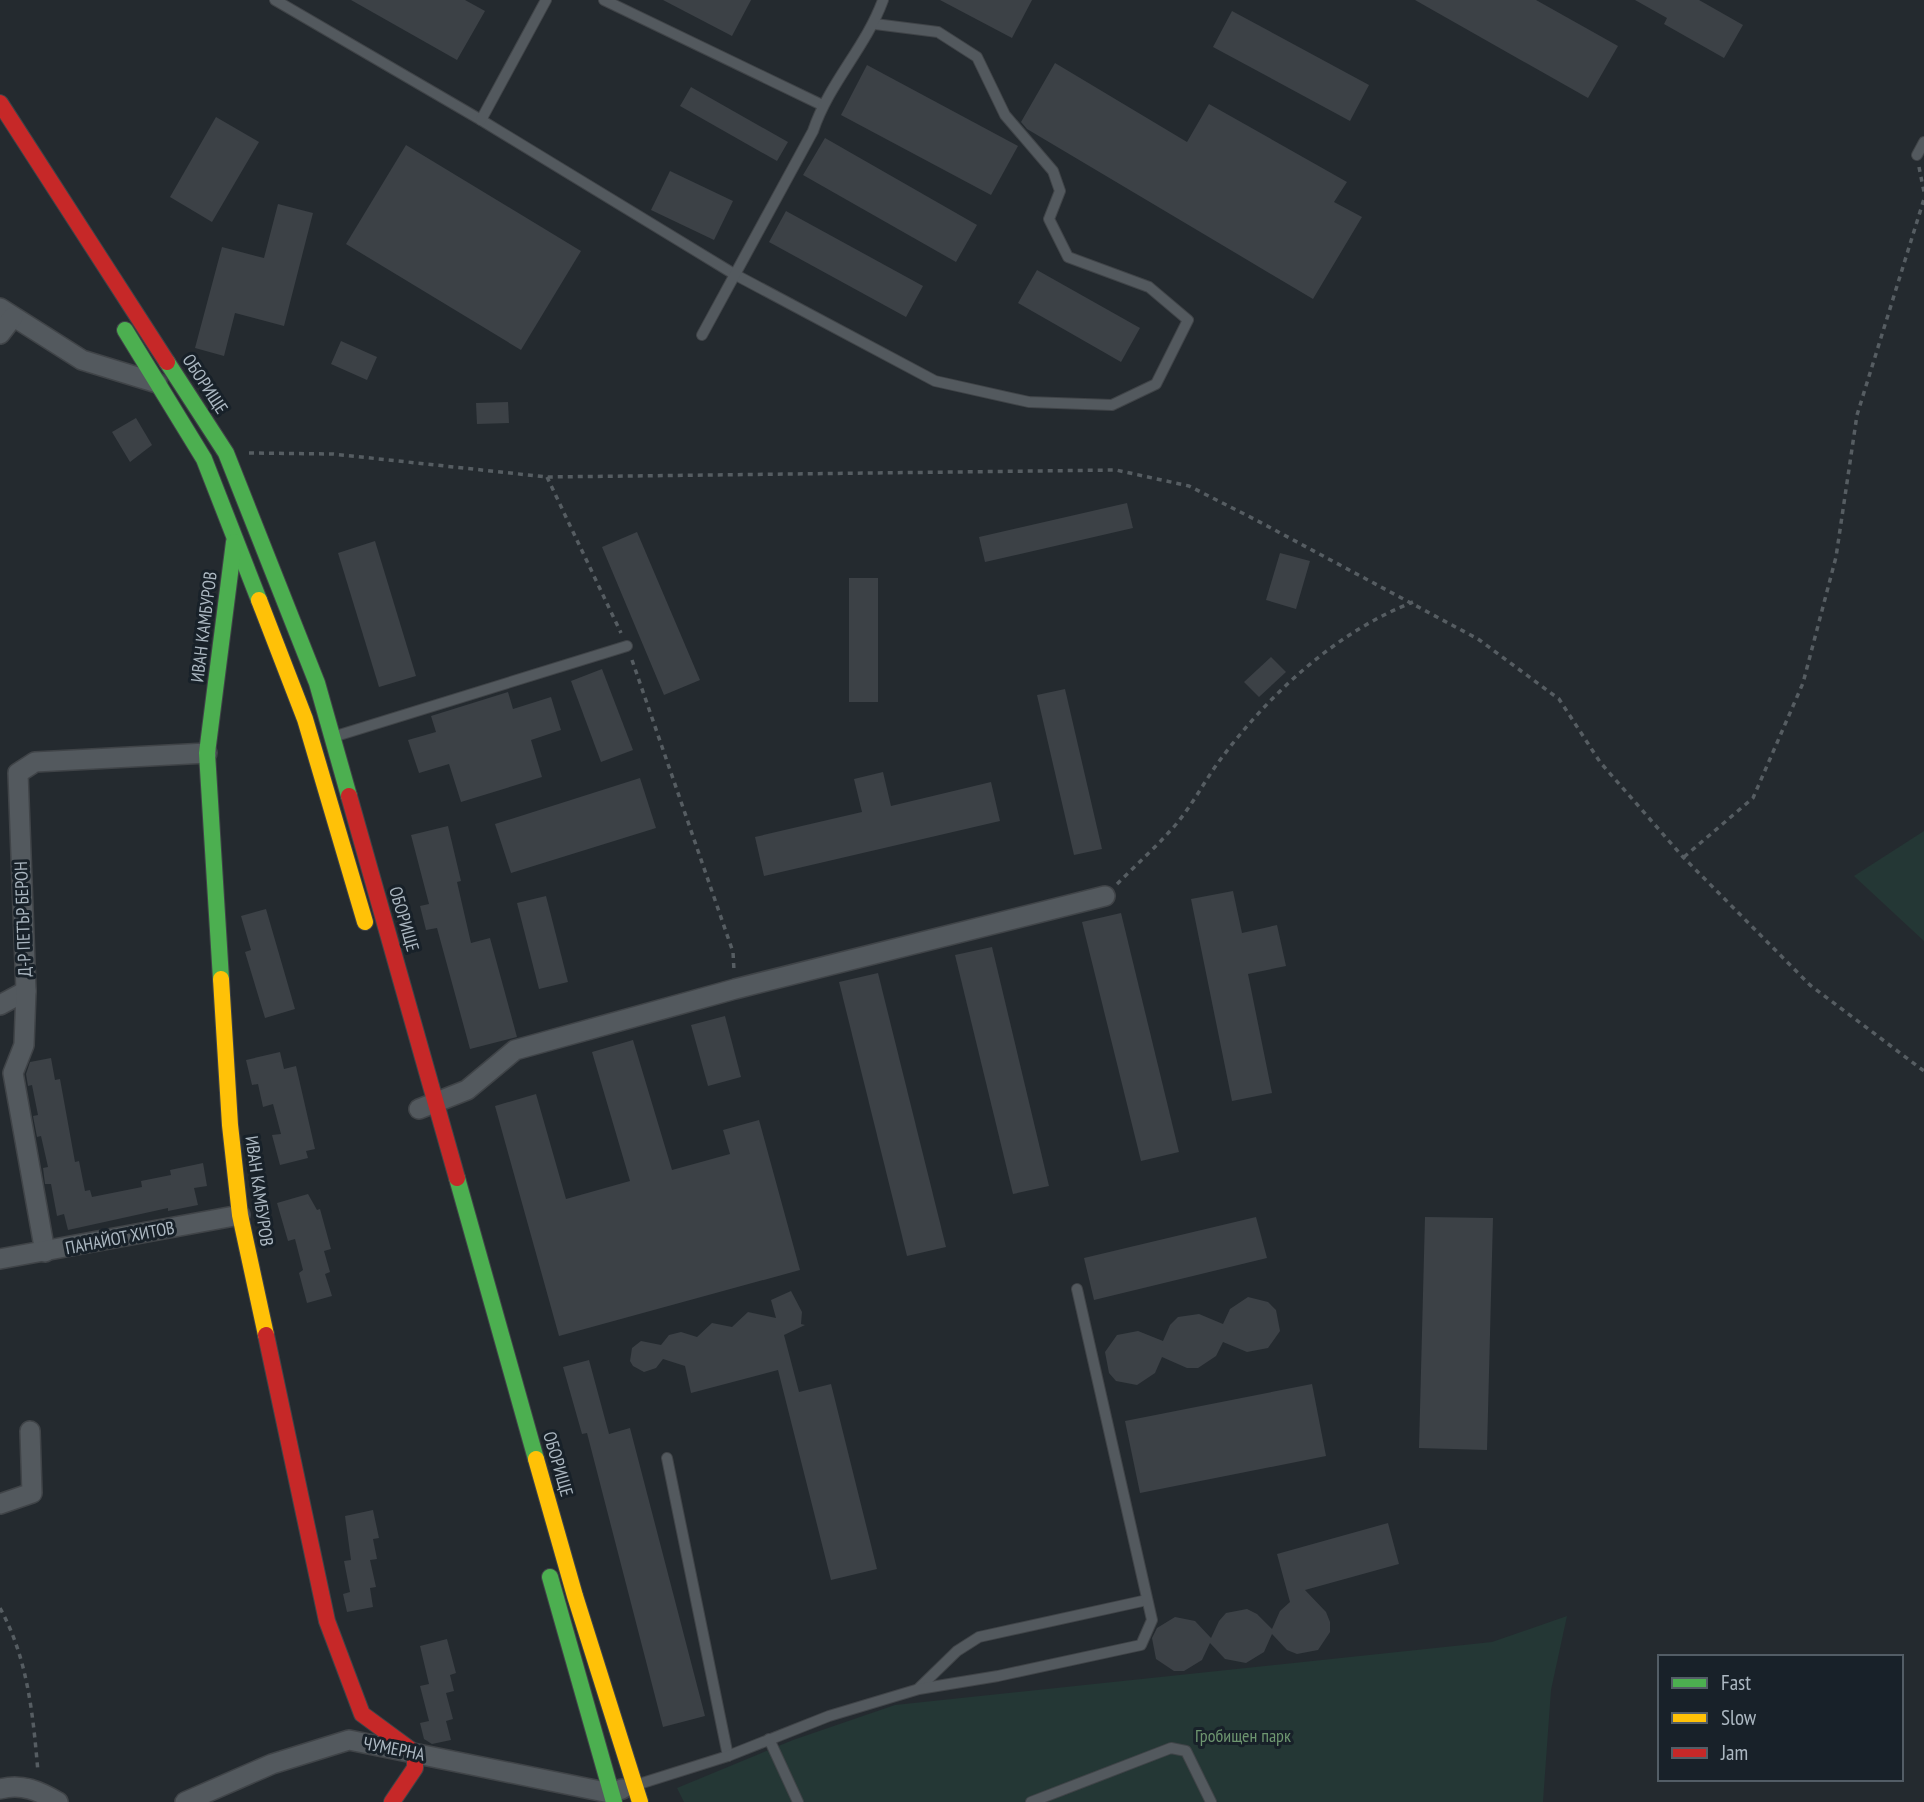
<svg xmlns="http://www.w3.org/2000/svg" width="1924" height="1802" font-family="'PT Sans Narrow',sans-serif">
<style>
.green{fill:#243735}
.building{fill:#3c4146}
.lines{fill:none;stroke-linecap:round;stroke-linejoin:round}
.lane-casing{stroke:#404448;stroke-width:12}
.street-casing{stroke:#404448;stroke-width:22}
.fast-casing{stroke:#404448;stroke-width:18}
.slow-casing{stroke:#404448;stroke-width:18}
.jam-casing{stroke:#404448;stroke-width:18}
.path{stroke:#565d62;stroke-width:3.5;stroke-dasharray:5 5;stroke-linecap:butt}
.lane{stroke:#53595e;stroke-width:10}
.street{stroke:#53595e;stroke-width:19}
.fast{stroke:#4caf50;stroke-width:16}
.slow{stroke:#ffc107;stroke-width:16}
.jam{stroke:#c62828;stroke-width:16}
.labels{text-anchor:middle;stroke-width:6;stroke-linejoin:round;paint-order:stroke}
.street-label{font-size:18px;fill:#acb8c2;stroke:#182129}
.park-label{font-size:18px;fill:#6e9670;stroke:#182129}
</style>
<rect width="100%" height="100%" fill="#242a2f"/>
<g class="green">
<path d="M1924 831V941L1854 876Z"/>
<path d="M1567 1616 1551 1690 1543 1802H684L677 1788 793 1740 895 1705 1492 1642Z"/>
</g>
<g class="building">
<path d="M351 0H465L485 11 457 60Z"/>
<path d="M663 0H751L732 36Z"/>
<path d="M940 0H1032L1012 38Z"/>
<path d="M1415 0H1536L1618 46 1588 98Z"/>
<path d="M1635 0H1699L1743 25 1724 58 1664 24 1667 18Z"/>
<path d="M1232 11 1369 85 1350 121 1213 47Z"/>
<path d="M1055 63 1187 142 1209 104 1347 182 1334 202 1362 217 1313 299 1027 129 1021 122Z"/>
<path d="M867 65 1018 146 991 195 841 115Z"/>
<path d="M691 87 788 142 777 161 680 106Z"/>
<path d="M216 117 259 142 212 222 170 197Z"/>
<path d="M825 138 977 225 956 262 803 175Z"/>
<path d="M406 145 581 251 521 350 346 244Z"/>
<path d="M670 171 733 201 714 240 651 210Z"/>
<path d="M278 204 313 213 284 326 235 313 224 356 195 348 222 247 264 258Z"/>
<path d="M786 211 923 286 906 317 769 242Z"/>
<path d="M1037 270 1140 328 1121 362 1018 303Z"/>
<path d="M341 341 377 357 367 380 331 364Z"/>
<path d="M508 402 509 423 477 424 476 403Z"/>
<path d="M136 418 152 445 130 462 112 432Z"/>
<path d="M1127 503 1133 528 985 562 979 537Z"/>
<path d="M637 532 700 680 664 695 602 547Z"/>
<path d="M375 541 416 676 379 687 338 553Z"/>
<path d="M1280 553 1310 561 1296 609 1266 600Z"/>
<rect x="849" y="578" width="29" height="124"/>
<path d="M1271 657 1286 672 1259 697 1244 682Z"/>
<path d="M602 669 633 750 601 762 571 681Z"/>
<path d="M1065 689 1102 849 1074 855 1037 695Z"/>
<path d="M508 692 513 709 551 697 561 730 531 740 542 777 461 802 449 764 419 773 408 740 436 732 431 716Z"/>
<path d="M883 772 891 806 991 782 1000 821 764 876 755 837 862 812 854 779Z"/>
<path d="M640 778 656 828 511 873 495 824Z"/>
<path d="M448 826 461 881 457 882 471 943 490 938 517 1037 470 1049 437 928 426 930 420 906 429 904 411 835Z"/>
<path d="M1233 891 1242 933 1277 925 1286 966 1248 974 1272 1093 1232 1101 1191 899Z"/>
<path d="M546 896 568 982 539 989 517 903Z"/>
<path d="M266 909 295 1009 265 1018 245 952 251 950 241 916Z"/>
<path d="M1121 913 1179 1152 1141 1161 1082 922Z"/>
<path d="M992 947 1049 1186 1013 1194 955 955Z"/>
<path d="M878 973 946 1247 907 1256 839 982Z"/>
<path d="M725 1016 741 1077 708 1086 691 1025Z"/>
<path d="M633 1040 672 1170 730 1154 723 1130 759 1120 800 1270 559 1336 495 1106 536 1094 566 1199 630 1181 592 1052Z"/>
<path d="M280 1052 284 1069 296 1066 315 1149 306 1151 308 1158 280 1165 272 1135 281 1134 273 1104 263 1107 258 1084 252 1085 246 1060Z"/>
<path d="M51 1058 55 1080 60 1079 75 1162 79 1161 85 1191 90 1190 92 1197 142 1187 141 1181 171 1175 170 1170 203 1163 207 1186 194 1188 198 1205 168 1211V1208L68 1230 64 1214 57 1216 51 1184H45L43 1168 48 1167 41 1136 37 1137 33 1116 38 1115 32 1085 28 1086 26 1074 30 1062Z"/>
<path d="M308 1194 317 1210 320 1209 331 1249 324 1251 330 1272 325 1274 332 1296 307 1303 299 1273 303 1270 295 1239 288 1241 277 1203Z"/>
<path d="M1256 1217 1267 1258 1094 1300 1084 1258Z"/>
<path d="M1425 1217 1493 1218 1487 1450 1419 1448Z"/>
<path d="M791 1291 802 1312 801 1324 805 1325 784 1335 799 1392 831 1384 877 1569 831 1580 778 1370 691 1393 685 1366 663 1359 656 1368 644 1372 633 1366 630 1361 632 1348 641 1341 661 1345 669 1335 681 1332 697 1337 712 1323 732 1327 748 1312 776 1318 771 1300Z"/>
<path d="M1248 1297 1268 1302 1276 1310 1280 1331 1268 1348 1247 1352 1223 1342 1216 1356 1198 1368H1187L1162 1357 1155 1373 1137 1385 1116 1381 1109 1373 1105 1352 1117 1335 1138 1331 1163 1341 1170 1325 1178 1317 1199 1314 1223 1324 1230 1309Z"/>
<path d="M589 1360 609 1434 630 1428 705 1716 663 1727 587 1433 582 1434 563 1367Z"/>
<path d="M1312 1384 1326 1456 1140 1493 1125 1421Z"/>
<path d="M373 1510 379 1538 373 1539 377 1559 370 1560 376 1587 370 1588 373 1607 347 1612 343 1594 350 1592 344 1561 351 1560 345 1516Z"/>
<path d="M1388 1523 1399 1564 1305 1590 1326 1612 1330 1622V1632L1318 1650 1297 1654 1287 1650 1272 1634 1264 1652 1246 1663 1225 1659 1210 1643 1202 1660 1184 1671H1174L1156 1659 1152 1638 1157 1628 1175 1617 1195 1621 1211 1638 1219 1621 1226 1613 1247 1609 1257 1614 1272 1629 1280 1611 1290 1602 1277 1554Z"/>
<path d="M447 1639 456 1673 450 1675 454 1691 446 1693 453 1719 446 1721 451 1740 432 1744 424 1739 420 1723 429 1721 420 1686 429 1684 420 1646Z"/>
</g>
<g class="lines">
<g class="lane-casing">
<g id="lane">
<path d="M275 0 481 120 734 274 935 381 1029 402 1112 405 1156 384 1188 320 1149 287 1068 257 1049 219 1060 191 1053 171 1005 115 977 57 938 32 875 24"/>
<path d="M604 0 822 105"/>
<path d="M481 120 546 0"/>
<path d="M1917 155 1924 142"/>
<path d="M702 335 813 131C829 83 866 47 883 0"/>
<path d="M336 736 627 646"/>
<path d="M667 1458 728 1756"/>
<path d="M919 1688 957 1651 979 1637 1147 1600"/>
<path d="M769 1739 798 1802"/>
<path d="M636 1785 728 1756 829 1716 919 1689 998 1676 1141 1645 1152 1620 1077 1289"/>
<path d="M1031 1802 1171 1748 1186 1751 1211 1802"/>
</g>
</g>
<g class="street-casing">
<g id="street">
<path d="M0 308 82 360 157 383"/>
<path d="M0 334 13 317"/>
<path d="M0 1005 26 991"/>
<path d="M419 1109 467 1090 515 1050 735 989 1105 896"/>
<path d="M45 1252 13 1073 24 1045 26 991 18 773 35 762 207 753"/>
<path d="M0 1259 240 1215"/>
<path d="M0 1504 32 1493 30 1431"/>
<path d="M0 1789C22 1783 39 1791 58 1802"/>
<path d="M185 1802 272 1764 349 1740 610 1793 622 1789"/>
</g>
</g>
<g class="fast-casing">
<g id="fast">
<path d="M125 330 204 459 259 600"/>
<path d="M167 362 226 453 317 683 349 796"/>
<path d="M221 979 207 753 234 542"/>
<path d="M457 1178 536 1459"/>
<path d="M550 1577 614 1802"/>
</g>
</g>
<g class="slow-casing">
<g id="slow">
<path d="M259 600 305 719 365 922"/>
<path d="M221 979 230 1125 240 1215 266 1335"/>
<path d="M536 1459 575 1596 640 1802"/>
</g>
</g>
<g class="jam-casing">
<g id="jam">
<path d="M0 103 167 362"/>
<path d="M349 796 457 1178"/>
<path d="M266 1335 327 1621 362 1714 415 1753V1768L392 1802"/>
</g>
</g>
<g class="path">
<path d="M1919 167 1924 192"/>
<path d="M249 453 333 454 547 477 1116 470 1189 486 1256 520 1478 639 1559 699 1600 762 1683 857 1810 985 1924 1071"/>
<path d="M547 477 621 633"/>
<path d="M632 660 733 952 734 971"/>
<path d="M1684 857 1753 798 1803 683 1836 557 1857 415 1924 199"/>
<path d="M1117 884C1135 866 1154 849 1170 831 1190 810 1203 783 1220 760 1269 694 1336 632 1413 602"/>
<path d="M0 1608C28 1659 33 1715 38 1772"/>
</g>
<use href="#lane" class="lane"/>
<use href="#street" class="street"/>
<use href="#fast" class="fast"/>
<use href="#slow" class="slow"/>
<use href="#jam" class="jam"/>
</g>
<g class="labels">
<g class="street-label">
<text transform="translate(205 384) rotate(57)" y="6">ОБОРИЩЕ</text>
<text transform="translate(204 627) rotate(-83)" y="6">ИВАН КАМБУРОВ</text>
<text transform="translate(23 919) rotate(-92)" y="6">Д-Р ПЕТЪР БЕРОН</text>
<text transform="translate(404 919) rotate(74)" y="6">ОБОРИЩЕ</text>
<text transform="translate(259 1191) rotate(82)" y="6">ИВАН КАМБУРОВ</text>
<text transform="translate(120 1238) rotate(-11)" y="6">ПАНАЙОТ ХИТОВ</text>
<text transform="translate(558 1464) rotate(74)" y="6">ОБОРИЩЕ</text>
<text transform="translate(394 1749) rotate(11)" y="6">ЧУМЕРНА</text>
</g>
<g class="park-label">
<text x="1243" y="1742">Гробищен парк</text>
</g>
</g>
<rect x="1658" y="1655" width="245" height="126" fill="#182129" stroke="#535d66" stroke-width="2"/>
<rect x="1672" y="1678" width="35" height="10" fill="#4caf50" stroke="#535d66" stroke-width="2"/>
<text x="1721" y="1690" font-size="21" fill="#acb8c2">Fast</text>
<rect x="1672" y="1713" width="35" height="10" fill="#ffc107" stroke="#535d66" stroke-width="2"/>
<text x="1721" y="1725" font-size="21" fill="#acb8c2">Slow</text>
<rect x="1672" y="1748" width="35" height="10" fill="#c62828" stroke="#535d66" stroke-width="2"/>
<text x="1721" y="1760" font-size="21" fill="#acb8c2">Jam</text>
</svg>
